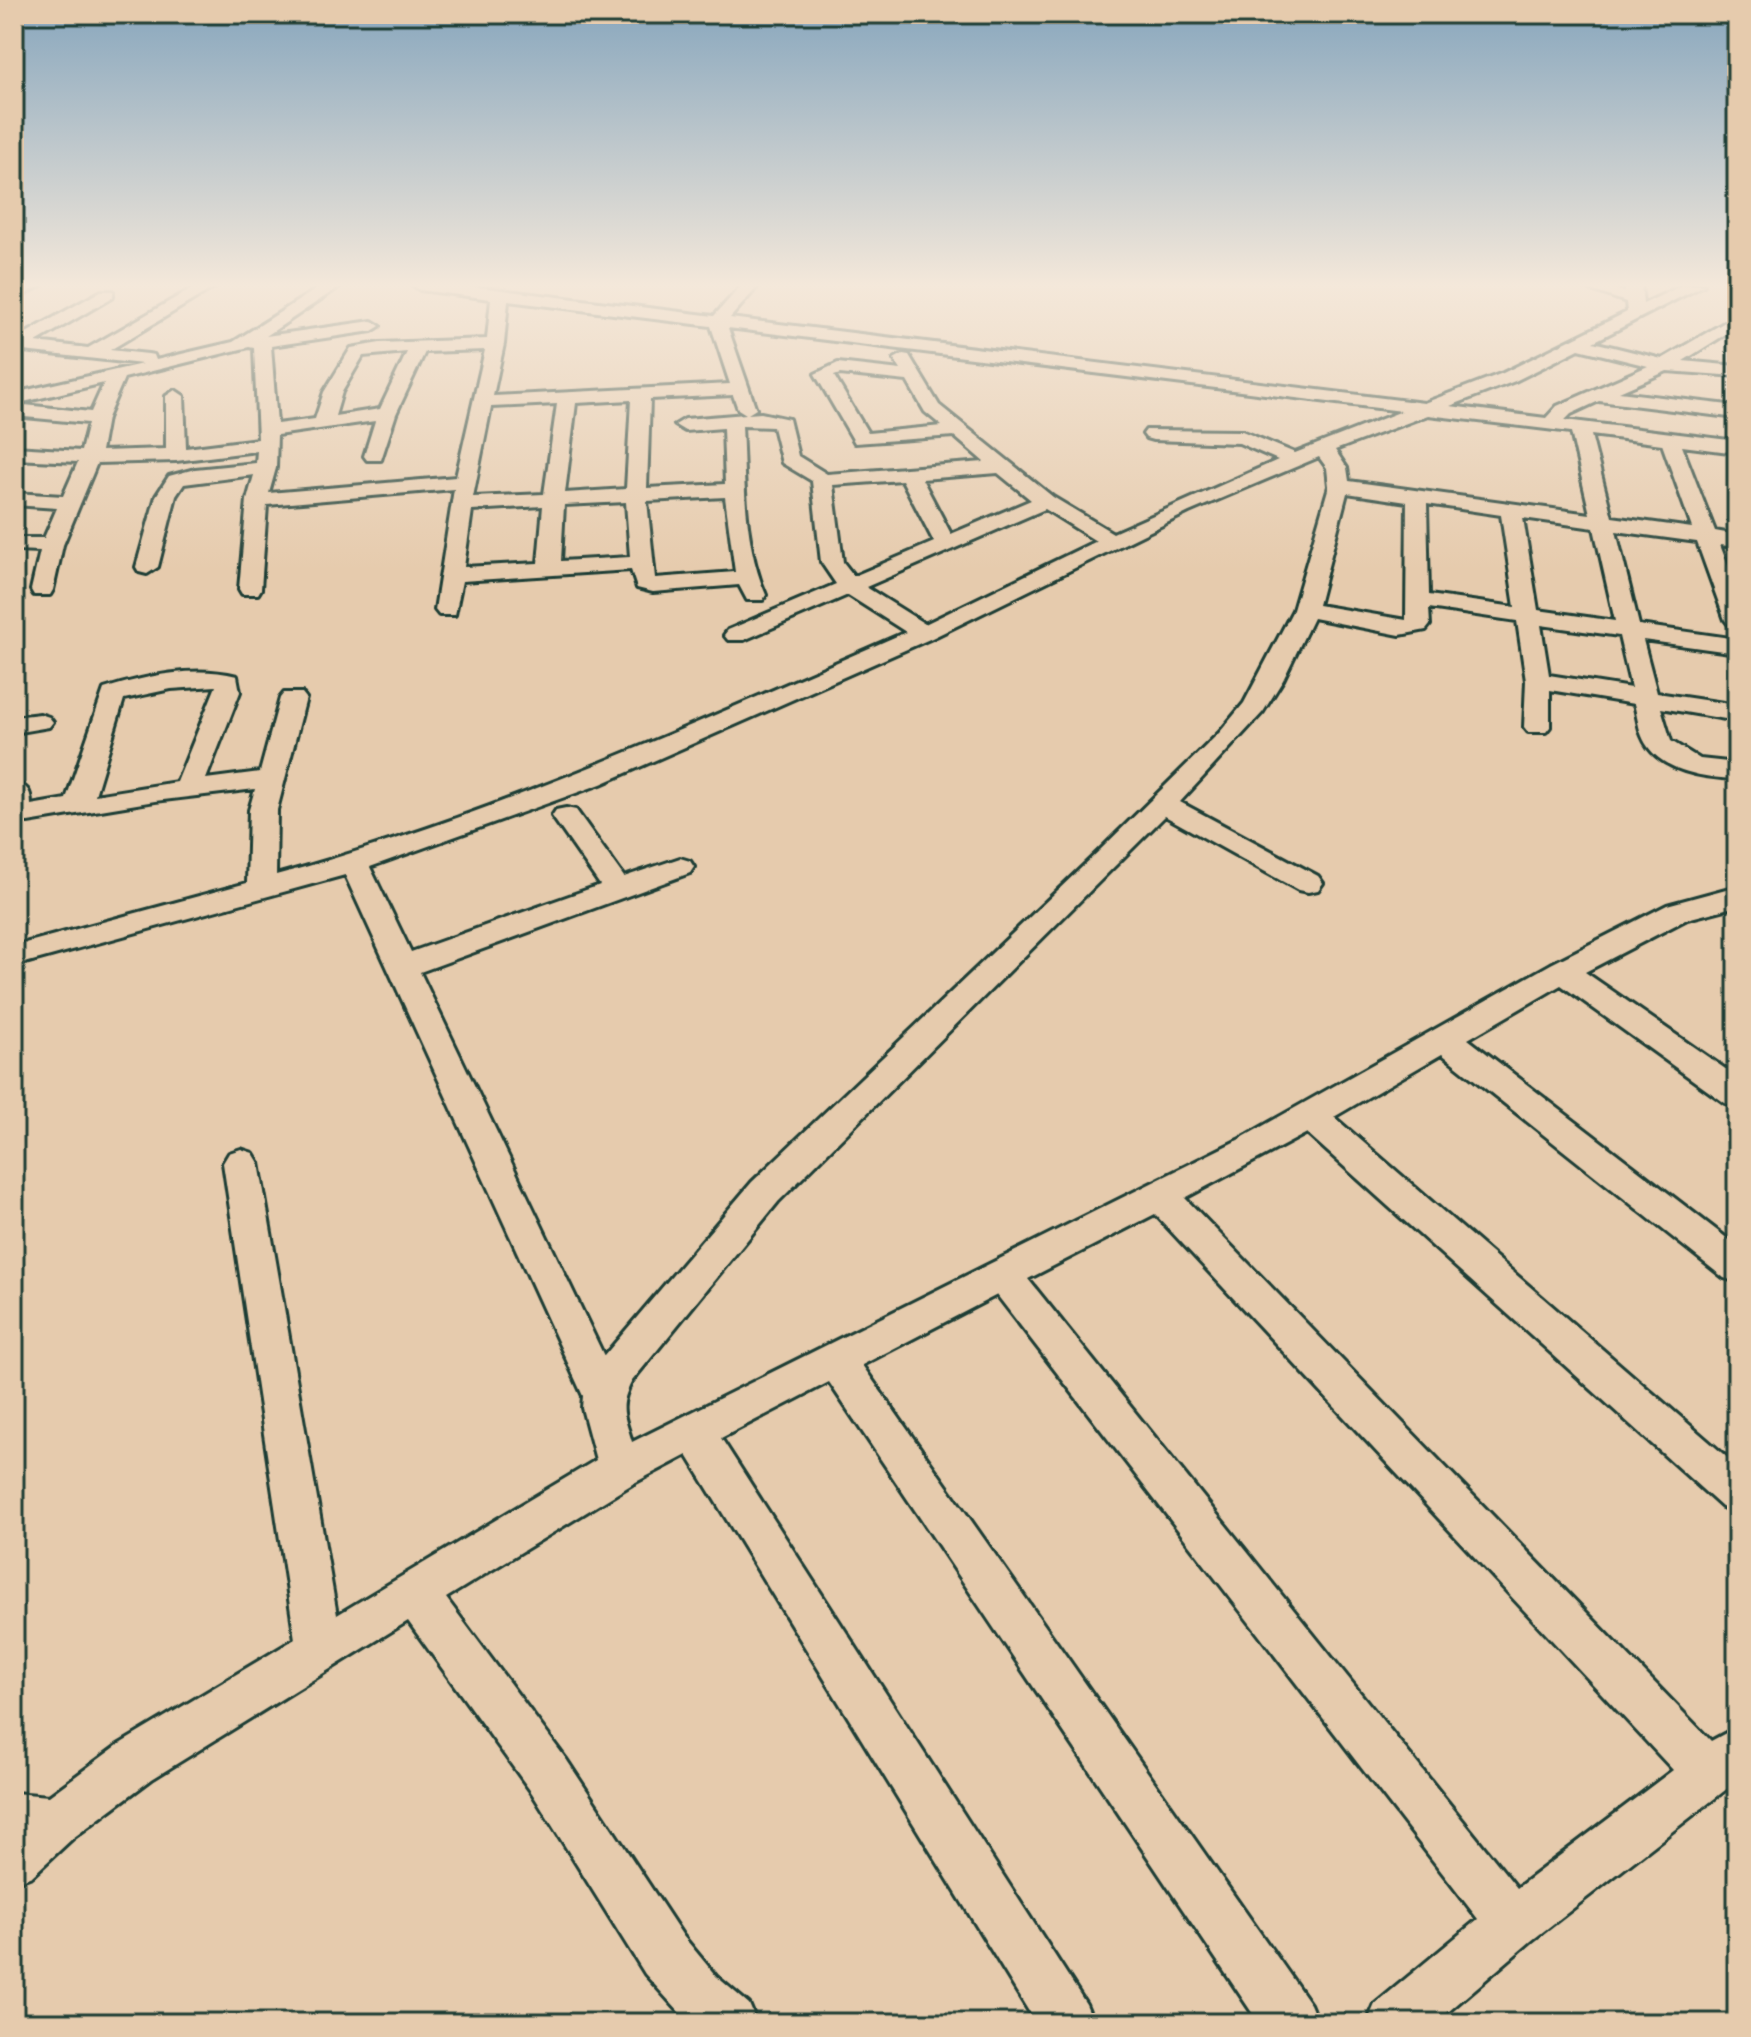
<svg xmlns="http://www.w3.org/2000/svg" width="1751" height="2037" font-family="'Playpen Sans',sans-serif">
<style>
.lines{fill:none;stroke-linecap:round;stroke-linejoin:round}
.minor-casing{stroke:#1f3d34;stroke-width:6}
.minor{fill:#e6cbad;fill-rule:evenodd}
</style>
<rect width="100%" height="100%" fill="#e6cbad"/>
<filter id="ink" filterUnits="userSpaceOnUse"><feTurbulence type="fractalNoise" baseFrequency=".0125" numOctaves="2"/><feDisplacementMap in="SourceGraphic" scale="16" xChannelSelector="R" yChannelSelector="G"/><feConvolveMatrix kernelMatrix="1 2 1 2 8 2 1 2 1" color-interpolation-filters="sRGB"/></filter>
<g filter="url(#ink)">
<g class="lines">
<g class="minor-casing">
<g id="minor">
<path d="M21 285H42L14 300V289Z"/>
<path d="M198 285H218L110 350 148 354 154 355 156 360 233 342 323 285H342L266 336 372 321 380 326 372 331 271 346 277 424 315 419 324 392 351 348 380 343 487 339 491 299 420 290 412 285H461L714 316 742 285H759L730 318 1424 403 1503 373 1627 312 1626 302 1577 285H1603L1625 292V285H1641L1643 304 1683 285H1704L1593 342 1662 359 1737 315V327L1683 361 1737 366V376L1667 371 1619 392 1737 406V418L1599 401 1571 414 1565 420 1737 441V453L1682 446 1715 531 1737 535V547L1720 545 1737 589V627L1729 625 1725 620 1697 542 1616 531 1639 625 1737 639V653L1643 640 1657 693 1737 705V721L1661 708 1671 741 1700 759 1737 763V779C1704 778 1656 771 1642 736 1638 726 1637 714 1634 704L1550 690V727L1546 732H1528L1524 727 1526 681 1517 621 1429 608 1430 625 1426 630 1400 635 1313 618 1283 680 1263 712 1180 802 1318 876 1323 883 1318 890 1308 892 1298 890 1165 816 778 1202 632 1381C618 1407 624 1415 632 1442L1238 1140 1551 964 1667 905 1737 886V906L1687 919 1585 972 1737 1077V1107L1725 1103 1561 985 1468 1039 1737 1246V1282L1724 1278 1442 1054 1334 1117 1737 1466V1513L1722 1507 1307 1133 1185 1198 1711 1741 1737 1727V1781L1531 1941 1435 2023H1367L1375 2004 1478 1919 997 1295 862 1365 1310 2004 1318 2023H1259L829 1382 721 1438 1086 2004 1094 2023H1036L687 1455 634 1483 446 1598 566 1759 683 1936 716 1976 749 2004 757 2023H689L645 1974 532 1793 408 1621 152 1779 73 1838 32 1876 14 1883V1793L49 1796 118 1745 295 1639 223 1163 229 1153 241 1149 253 1153 259 1163 337 1615 596 1460 582 1408 583 1396 345 875 14 966V946L247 883 249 810 255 789 155 801 28 822 14 821V783C28 786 31 791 31 805L66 799 104 689C146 676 194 665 237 676L240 692 206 779 260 772 280 698 284 693H302L306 698 277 810 276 875C494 816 699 722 906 632L848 595 744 640H728L724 635 728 630 836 584 821 562 812 481 782 463 773 427 742 426C745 482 743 543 766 595L763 600H747L739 585 653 592 637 588 631 570 462 581 455 615H439L435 610 454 489 267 505 261 589 258 594H242L239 589 247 500 254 475 184 484 176 496 158 567 147 574 139 572 136 567 156 496 169 476 195 469 256 463 257 451 176 461 97 463 63 545 53 590 50 595H34L31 590 40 551 14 550V538H44L57 508 14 505V493L63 496 78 462 14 459V447L81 451 88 423 14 416V393L142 364 14 350V340L101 291H113V297L36 342 88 348ZM508 301 711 326 730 384 493 396 504 344ZM728 328 1402 411 1295 453 1242 431 1146 430 1143 434 1146 438 1153 440 1239 443 1278 460 1113 533 1053 497 939 405 909 355 903 354 894 359 901 370 838 363 815 374 855 443 954 436 984 462 827 474 798 456 789 419 761 413 748 414 756 409ZM249 347 254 348 258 439 186 448 184 396 175 390 166 396V449L101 451 107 418 124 378ZM1579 349 1648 366 1557 406 1546 418 1450 406 1515 381ZM485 350 456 477 269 493 276 468 277 435 375 421 364 456 367 460H381L396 414 425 352ZM407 352 380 409 335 416 342 392 363 356ZM840 374 907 381 925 412 942 426 868 433 834 376ZM104 383 91 412 15 404ZM733 395 738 409 746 414 685 419 675 425 685 431 723 428 725 484 647 488 650 399ZM631 400 626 489 565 493 576 403ZM557 404 544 494 473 497 491 407ZM1428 415 1571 432 1590 514 1349 481 1347 468 1335 450ZM1591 435 1662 444 1692 528 1612 517ZM1319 457 1327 468 1329 486 1293 610 1244 703 1220 732 1100 850 752 1182 604 1356 420 972 690 873 694 867 690 861 680 858 624 877 576 810 566 808 556 810 552 816 600 885 411 952 370 867 601 784 932 638 1189 512ZM998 473 1031 500 951 534 922 479ZM902 480 934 542 854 576 843 562 833 485ZM1347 493 1407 502 1406 620 1318 605ZM725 497 735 572 655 578 647 501ZM626 502 630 557 561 561 564 505ZM1427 504 1501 515 1515 607 1429 595ZM543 506 538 563 464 567 472 510ZM1045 509 1096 541 925 624 866 587ZM1523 518 1594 528 1615 621 1538 610ZM1541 625 1619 636 1631 688 1549 675ZM216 686 177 782 95 795 124 699 171 689ZM1155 1214 1673 1770 1517 1888 1028 1279Z"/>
<path d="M40 714 49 717 53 722 49 727 14 733V717Z"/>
</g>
</g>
<use href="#minor" class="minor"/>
</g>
</g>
<linearGradient id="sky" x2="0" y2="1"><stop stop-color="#87a6bd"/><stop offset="0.5" stop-color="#f4e8da"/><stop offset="1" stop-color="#f4e8da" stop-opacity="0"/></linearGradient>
<rect width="1751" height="570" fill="url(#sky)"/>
<rect width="1751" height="2037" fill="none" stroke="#e6cbad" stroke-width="48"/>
<rect x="24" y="24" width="1703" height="1989" fill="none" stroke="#1f3d34" stroke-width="3" filter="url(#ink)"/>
</svg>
